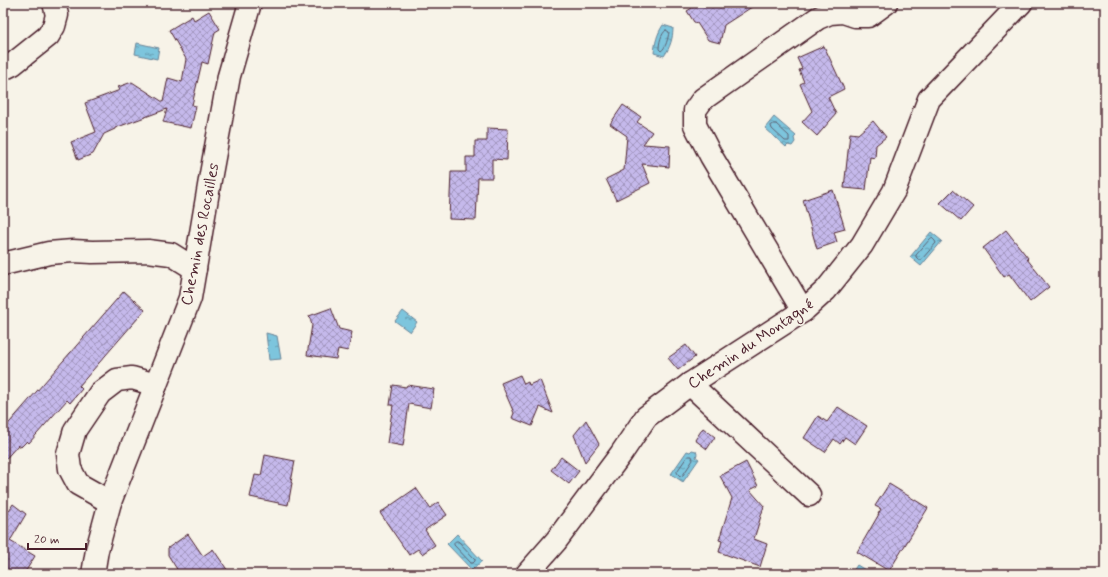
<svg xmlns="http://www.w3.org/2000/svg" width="1108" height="577" font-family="Mynerve,sans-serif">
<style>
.water{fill:url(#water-ripples);stroke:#698396}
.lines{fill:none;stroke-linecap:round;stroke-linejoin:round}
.shore{stroke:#5e6172;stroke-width:1}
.building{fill:url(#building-cross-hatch);stroke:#4a1f2b}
.minor-casing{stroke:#4a1f2b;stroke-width:25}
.minor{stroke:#f7f3e8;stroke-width:22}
.labels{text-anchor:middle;stroke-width:3.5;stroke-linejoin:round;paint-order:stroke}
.street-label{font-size:16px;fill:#4a1f2b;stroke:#f7f3e8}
</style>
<defs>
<pattern id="water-ripples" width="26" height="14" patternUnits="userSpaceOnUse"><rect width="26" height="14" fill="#7dc5dd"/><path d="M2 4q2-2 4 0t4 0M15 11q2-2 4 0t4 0" fill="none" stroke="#689fb3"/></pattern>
<pattern id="building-cross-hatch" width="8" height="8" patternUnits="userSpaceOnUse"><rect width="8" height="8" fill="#c5b9eb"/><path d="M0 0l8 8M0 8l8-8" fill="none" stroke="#a296bf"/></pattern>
</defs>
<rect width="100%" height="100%" fill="#f7f3e8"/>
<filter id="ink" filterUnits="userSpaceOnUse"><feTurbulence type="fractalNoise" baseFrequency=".025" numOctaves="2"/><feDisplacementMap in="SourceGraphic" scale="8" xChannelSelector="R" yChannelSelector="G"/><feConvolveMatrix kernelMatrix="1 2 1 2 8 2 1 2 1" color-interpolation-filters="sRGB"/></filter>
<g filter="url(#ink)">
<g class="water">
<path d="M663 25 673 28C673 38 670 48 664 56L654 53C655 43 657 34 663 25Z"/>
<path d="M137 43 159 48 157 59 135 54Z"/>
<path d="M774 117 796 136 794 138 795 142 792 146 788 145 786 147 765 128Z"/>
<path d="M931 232 942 241 921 266 910 257Z"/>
<path d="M403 311 417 322 410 332 395 321Z"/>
<path d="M266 333 277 336 281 359 269 360Z"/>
<path d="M692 450 696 451 697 454 696 457 699 459 683 482 671 474 687 451 690 452Z"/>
<path d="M457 534 482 561 472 570 447 544Z"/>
<path d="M857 565 872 574H851Z"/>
</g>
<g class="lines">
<g class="shore">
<path d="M666 30 669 32C668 38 666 48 661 51L659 49C659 43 661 34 666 30Z"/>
<path d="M774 124H776L789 136V141H785L772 129 771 126Z"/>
<path d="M932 238 935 241 936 243 922 259 919 260 916 257V255L930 239Z"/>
<path d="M688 456H692L693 460 683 475 680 476 678 474 677 472Z"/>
<path d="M456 541H458L475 559V561L473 563H471L454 545V543Z"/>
</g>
</g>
<g class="building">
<path d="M700 3H758L724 25 720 43 708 40 697 23 694 22 687 11Z"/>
<path d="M209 11 220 29 215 32 208 64 202 62 192 105 196 106 191 128 163 122 167 109 115 128V129L104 134 93 154 78 160 71 142 96 132 85 103 120 90 118 87 132 82 163 102 168 78 182 82 186 59 169 30 192 16 194 20Z"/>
<path d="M824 46 844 89 828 97 836 114 817 136 802 122 812 111 800 84 804 82 799 70 802 69 797 58Z"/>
<path d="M623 105 641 117 637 122 652 132 643 144 670 146 669 167 642 164 650 183 616 200 606 179 624 170 627 136 610 124Z"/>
<path d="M873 121 886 137 876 145 875 158 870 157 866 190 844 188 850 133 858 134Z"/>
<path d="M487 128 508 129 507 160 492 159V178H478L476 220 449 219 451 172H466V157H475V141H487Z"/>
<path d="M833 190 845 229 834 232 837 242 817 249 803 200Z"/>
<path d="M953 190 973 207 961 221 940 203Z"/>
<path d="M1006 230 1028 258 1027 259 1049 287 1030 302 1009 274 1004 277 983 248Z"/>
<path d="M124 291 145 310 79 386 82 389 70 403 67 400 29 443 27 441 21 447 18 445 3 462V430Z"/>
<path d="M331 308 339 329 352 332 348 351 338 349 336 359 307 355 312 325 309 316Z"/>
<path d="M686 345 695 357 678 370 668 358Z"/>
<path d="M520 375 524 384 528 382 529 385 540 380 553 413 540 407 532 426 512 418 514 413 501 383Z"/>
<path d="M393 385 406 387 407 385 434 389 431 408 409 404 403 446 387 443 393 405H390Z"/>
<path d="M838 407 867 426 855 444 845 437 840 444 834 439 825 452 804 438 818 416 827 422Z"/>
<path d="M586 420 599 444 585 462 574 435Z"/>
<path d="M703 428 715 437 707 449 695 440Z"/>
<path d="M265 455 295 461 291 482 292 483 288 505 250 497 255 475 261 476Z"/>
<path d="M561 457 579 471 569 484 551 470Z"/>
<path d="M746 462 758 486 750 490 764 506 754 539 767 544 760 567 719 552 722 541 719 540 732 498 720 476Z"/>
<path d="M889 484 928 508 889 571 857 552 879 514H878L881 509 875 506Z"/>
<path d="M416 488 430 508 438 502 447 515 425 530 435 545 422 554 418 549 409 555 380 513Z"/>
<path d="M13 504 26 514 10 541 35 556 24 574H3V520Z"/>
<path d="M188 534 203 556 213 549 230 574H180L168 555V548Z"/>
</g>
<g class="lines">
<g class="minor-casing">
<g id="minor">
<path d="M3 69 13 64 48 36 54 26 57 15 54 3"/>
<path d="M3 264 49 253 73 251 92 252 148 251 171 254 195 269"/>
<path d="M803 311 711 156 695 125V110L703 99 818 18 830 13 843 12 855 16H868L886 3"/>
<path d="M690 384 809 495"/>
<path d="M110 502 78 484 70 469 68 454 75 430 100 393 117 380 132 378 156 385"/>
<path d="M93 574 97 550 110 502 190 298 211 174 229 76 250 3"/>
<path d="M527 574 556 541 621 454 646 417 690 384 803 311 826 290 862 245 894 191 929 99 1021 3"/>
</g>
</g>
<use href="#minor" class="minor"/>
</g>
</g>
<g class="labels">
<g class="street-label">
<text transform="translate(199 234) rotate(-79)" y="6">Chemin des Rocailles</text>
<text transform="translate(750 343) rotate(-34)" y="6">Chemin du Montagné</text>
</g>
</g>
<rect width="1108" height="577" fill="none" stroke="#f7f3e8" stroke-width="16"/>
<rect x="8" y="8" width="1092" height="561" fill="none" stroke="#4a1f2b" stroke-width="1.5" filter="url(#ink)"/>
<path d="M28 543v6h58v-6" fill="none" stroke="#4a1f2b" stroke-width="2"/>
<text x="34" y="543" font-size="12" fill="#4a1f2b" stroke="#f7f3e8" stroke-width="3" paint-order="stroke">20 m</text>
</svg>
